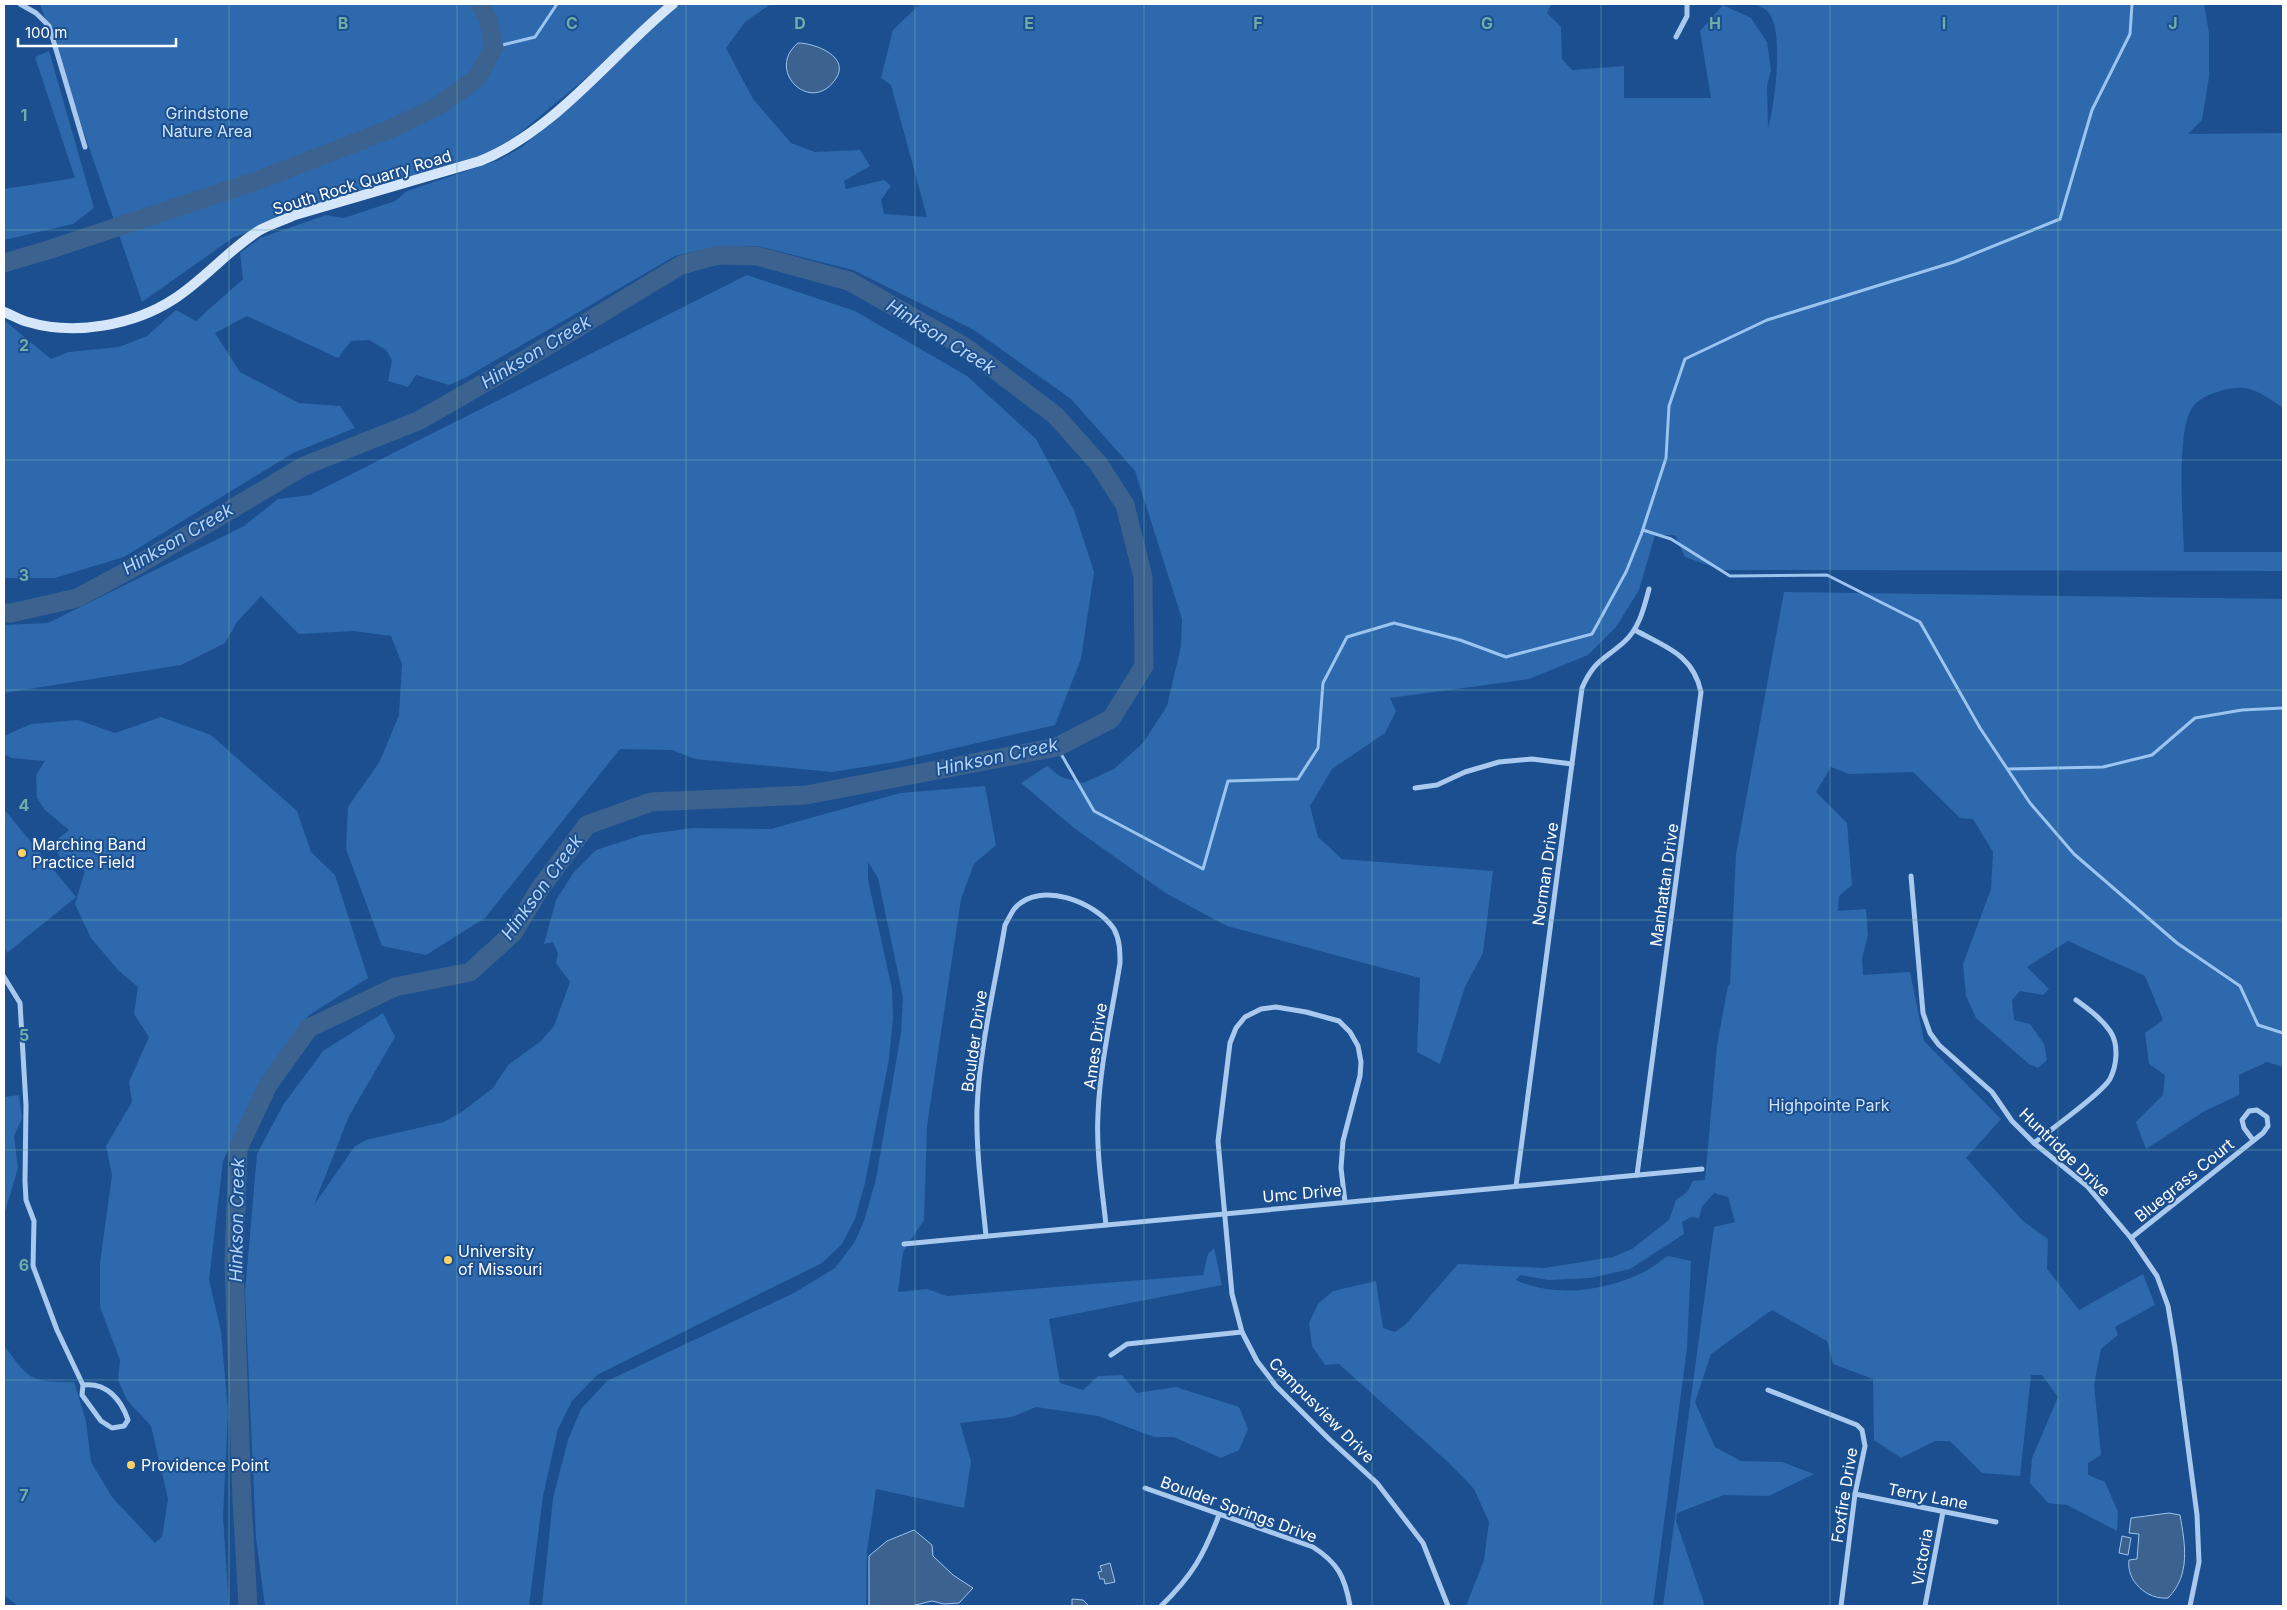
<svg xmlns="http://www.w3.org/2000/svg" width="2287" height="1610" font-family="Inter,sans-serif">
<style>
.green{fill:#2e69ad}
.water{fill:#3c6290;stroke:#9cc4f0}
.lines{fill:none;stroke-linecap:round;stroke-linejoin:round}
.stream{stroke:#9cc4f0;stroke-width:3}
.river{stroke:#3c6290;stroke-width:19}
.street{stroke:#a9c9ee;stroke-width:5}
.secondary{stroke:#d6e6fa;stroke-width:10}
.grid{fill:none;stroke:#6fada8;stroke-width:1;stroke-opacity:0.55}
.poi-dot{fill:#ffd166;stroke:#1b4f8f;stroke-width:2}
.labels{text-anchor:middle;stroke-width:4;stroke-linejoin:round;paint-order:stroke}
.park-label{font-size:16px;fill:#cfe3fa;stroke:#1b4f8f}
.street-label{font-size:16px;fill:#fff;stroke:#1b4f8f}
.poi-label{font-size:16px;fill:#fff;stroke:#1b4f8f;text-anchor:start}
.water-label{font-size:18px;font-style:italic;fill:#b5d3f5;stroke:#1b4f8f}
.grid-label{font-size:16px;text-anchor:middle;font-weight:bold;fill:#6fada8;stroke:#1b4f8f;stroke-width:4;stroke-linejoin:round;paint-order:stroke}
</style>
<rect width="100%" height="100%" fill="#1b4f8f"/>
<g class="green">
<path d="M40 4H771L745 22 726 48 753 99 791 143 815 152 860 150 870 166 844 181 846 189 884 180 891 186 881 200 884 214 927 217 891 85 881 78 893 30 920 4H1551L1547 13 1561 27 1562 59 1572 70 1624 66V98H1711L1700 31 1723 5 1751 18 1767 42 1771 70 1767 86 1768 128C1775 105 1784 32 1769 13 1766 9 1759 6 1756 4H2204L2209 33V77L2202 120 2188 134 2283 133V408C2258 391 2248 382 2217 392 2208 395 2198 399 2192 408 2176 432 2183 520 2184 552H2283V571L1722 570 1685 557 1675 535H1655L1639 590 1616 627 1588 655 1529 679 1390 698 1396 711 1385 733 1332 769 1310 806 1318 837 1342 859 1493 871 1483 953 1465 987 1440 1064 1417 1052 1420 978 1227 926 1167 894 1074 828 1021 783 1047 766 1061 777 1083 783 1114 769 1143 743 1167 706 1181 646 1182 619 1135 471 1071 399 974 330 853 270 758 246H717L675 256 465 378 449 385 416 375 408 387 388 381 392 360 386 350 369 340 351 341 338 358 247 316 215 333 240 372 299 403 340 406 355 428 293 453 124 557 55 578H4V320L51 359 69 352 119 347 147 336 176 310 196 321 243 279 240 253 260 238 326 215 344 218 395 201 407 191 499 160 522 147 585 90 604 63 492 156 234 237 142 302Z"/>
<path d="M49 51 94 208 73 224 4 240V189L75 178 35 57Z"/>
<path d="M747 275 855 311 967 376 1036 439 1074 510 1094 572 1081 659 1055 725 895 762 832 772 695 759 672 750 620 749 485 918 426 955 382 946 346 849 348 807 380 761 399 715 402 664 391 636 354 631 299 634 261 596 237 622 225 643 181 665 4 693V625L48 623 244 526 278 499 310 495Z"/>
<path d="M1784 592 2283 599V1067L2267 1062 2239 1075V1095L2203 1112 2146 1149 2136 1122 2163 1095 2165 1075 2149 1064 2145 1033 2163 1020 2145 976 2068 941 2027 967 2049 989 2043 995 2020 991 2012 1000 2014 1020 2030 1024 2044 1044 2047 1060 2038 1068 2029 1064 1976 1018 1966 996 1963 964 1991 889 1993 852 1973 819 1960 818 1913 772 1849 774 1831 767 1816 792 1847 823 1852 885 1839 896 1838 911 1866 909 1868 935 1862 959 1863 975 1910 972 1924 1041 2001 1119 1966 1158 2023 1221 2048 1239 2047 1269 2079 1310 2143 1274 2155 1305 2115 1327 2118 1335 2101 1349 2094 1384 2101 1455 2088 1463V1475L2105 1482 2118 1512 2117 1531 2067 1505 2048 1503 2030 1483 2032 1458 2058 1397 2042 1375H2031L2020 1476 1982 1473 1950 1441H1935L1901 1458 1874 1440 1873 1379 1833 1364 1827 1341 1772 1310 1711 1354 1695 1402 1715 1447 1741 1461 1782 1462 1814 1474 1769 1496 1724 1495 1677 1513 1676 1521 1704 1603 1703 1606H1663L1714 1227 1735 1222 1728 1197 1714 1193 1702 1207 1699 1218 1691 1217 1682 1222 1684 1234 1630 1269 1591 1278 1548 1280 1520 1275 1516 1280C1555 1298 1604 1291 1642 1273 1651 1269 1660 1261 1668 1256L1691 1261 1687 1348 1653 1606H1466L1484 1560 1489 1522 1474 1489 1449 1463 1339 1364 1325 1365 1312 1346 1309 1323 1318 1304 1333 1291 1376 1281 1383 1328 1395 1332 1406 1324 1458 1264 1544 1268 1613 1257 1632 1249 1669 1220 1676 1200 1687 1192 1693 1181 1705 1180 1717 1045 1728 986 1730 984 1736 854Z"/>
<path d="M161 717 211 735 297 811 311 852 335 875 368 978 309 1015 259 1083 223 1161 209 1280 221 1331 228 1412 223 1517 229 1606H18L4 1595V1345C29 1380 30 1382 74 1382L86 1421 91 1462 112 1497 155 1543 162 1537 168 1499 151 1426 127 1400 118 1380 120 1360 100 1307V1263L112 1175 106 1146 132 1102 129 1082 149 1037 134 1014 138 987 118 970 91 938 75 904 85 871 62 861 53 843 69 830 45 810 37 798 36 775 45 761 11 758 4 754V736L31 724 78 720 115 733Z"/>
<path d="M985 786 996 845 974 864 961 899 927 1126 924 1220 903 1252 898 1292 927 1289 947 1296 1203 1275 1208 1254 1214 1248 1222 1285 1049 1319 1060 1383 1083 1390 1098 1376 1122 1375 1137 1393 1176 1387 1239 1407 1248 1429 1239 1450 1221 1458 1174 1437H1154L1098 1416 1036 1407 1012 1417 960 1423 971 1461 964 1508 876 1489 867 1551 866 1606H542L553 1498 568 1440 581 1409 607 1381 794 1293 835 1268 854 1243 864 1221 876 1179 901 1033 903 997 878 878 868 862V880L892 989 893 1019 889 1059 865 1183 855 1219 842 1244 822 1263 597 1375 572 1401 558 1429 543 1496 529 1606H265L256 1538 245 1292 257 1154 283 1105 323 1051 383 1013 395 1037 349 1116 314 1205 355 1146 366 1140 444 1122 463 1111 493 1088 508 1065 541 1041 554 1026 570 982 556 963 558 954 553 942 544 944 556 900 574 872 596 850 642 835 692 828 771 829 900 793Z"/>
<path d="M4 809 76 897 7 953 4 948Z"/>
<path d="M19 1095 22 1118 14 1136 18 1168 4 1215V1097Z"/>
</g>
<g class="water">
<path d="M798 43C815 43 852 57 835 80 810 115 765 70 798 43Z"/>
<path d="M2169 1513 2180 1515C2185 1544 2191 1575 2168 1598 2147 1600 2126 1581 2129 1560L2137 1559 2139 1534 2129 1533 2131 1518Z"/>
<path d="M914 1530 932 1545 933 1556 953 1575 973 1588 959 1603 944 1604 932 1601 911 1606H869V1556L887 1541Z"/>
<path d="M2122 1536 2131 1538 2128 1555 2119 1553Z"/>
<path d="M1110 1563 1115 1582 1105 1584 1104 1579H1100L1098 1572 1102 1571 1100 1566Z"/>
<path d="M1072 1599 1083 1600 1089 1606H1072Z"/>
</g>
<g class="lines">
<g class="stream">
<path d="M494 47 535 37 557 4"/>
<path d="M1642 532 1666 458 1669 406 1685 359 1767 320 1954 262 2060 219 2092 110 2130 34 2132 4"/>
<path d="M1057 747 1094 811 1203 869 1228 781 1298 779 1318 748 1323 683 1347 637 1394 623 1460 640 1506 657 1592 634 1626 572 1643 530 1671 539 1730 576 1827 575 1920 622 1980 728 2030 803 2074 854 2177 943 2240 986 2258 1025 2283 1033"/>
<path d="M2008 769 2103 767 2152 755 2195 718 2242 710 2283 708"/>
</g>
<g class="river">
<path d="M4 263 48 250 259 180 388 130 438 106 477 78 494 47 488 19 480 4"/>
<path d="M4 613H11L77 598 129 570 304 466 418 421 521 362 681 265 718 255 757 256 849 281 965 347 1055 415 1098 463 1125 505 1143 577 1144 666 1111 719 1057 747 806 795 651 802 587 825 539 890 513 933 470 972 395 987 309 1028 268 1085 238 1149 234 1263 242 1500 248 1606"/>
</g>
<g class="street">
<path d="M20 4 36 13 49 26 85 147"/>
<path d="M1676 37 1687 16V4"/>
<path d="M1635 630C1665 647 1693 654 1701 692L1637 1175"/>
<path d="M1415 788 1437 785 1465 772 1499 762 1532 759 1572 764"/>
<path d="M1911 876 1923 1013 1930 1033 1939 1045 1992 1092 2012 1121 2034 1143 2087 1186 2131 1238 2157 1276 2168 1306 2175 1348 2197 1515 2199 1562 2190 1606"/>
<path d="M4 977 20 1003 26 1105 25 1181 26 1200 34 1221 33 1266 57 1330 83 1385 82 1395 101 1421 112 1428 124 1426 128 1420C121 1399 106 1382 83 1385"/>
<path d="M2034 1143C2051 1129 2100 1095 2110 1079 2117 1065 2119 1044 2110 1031 2101 1018 2088 1009 2076 1000"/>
<path d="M1516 1186 1582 688C1594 660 1604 660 1624 642 1639 629 1644 608 1649 589"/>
<path d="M1345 1202 1341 1168 1343 1141 1360 1076 1361 1062 1358 1046 1350 1032 1339 1021 1306 1012 1276 1007 1261 1009 1245 1017 1236 1028 1230 1043 1218 1141 1232 1294 1242 1332 1257 1361 1276 1386 1329 1439 1377 1483 1423 1543 1448 1606"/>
<path d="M986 1236C982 1194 976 1152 977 1110 979 1049 995 986 1005 925 1008 920 1011 913 1015 908 1040 880 1096 902 1114 929 1120 940 1120 952 1120 963 1112 1013 1100 1064 1098 1114 1096 1151 1102 1188 1106 1225"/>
<path d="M2131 1238 2263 1133 2268 1126 2267 1117 2257 1110 2249 1111 2242 1120 2244 1128 2253 1140"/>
<path d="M904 1244 1702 1169"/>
<path d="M1111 1355 1127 1344 1242 1332"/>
<path d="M1768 1390 1857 1425 1862 1430 1865 1446 1855 1494 1841 1606"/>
<path d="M1145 1488 1313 1547C1338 1563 1345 1577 1350 1606"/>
<path d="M1855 1494 1996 1522"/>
<path d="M1161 1606C1192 1576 1204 1555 1219 1515"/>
<path d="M1925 1606 1943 1512"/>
</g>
<path class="secondary" d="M4 312C12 315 20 320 28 322 75 336 134 325 174 299 205 279 229 249 260 230 271 224 284 220 295 215L480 161C555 131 611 55 673 4"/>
</g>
<path class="grid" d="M229 4V1606M457 4V1606M686 4V1606M915 4V1606M1144 4V1606M1372 4V1606M1601 4V1606M1830 4V1606M2058 4V1606M4 230H2283M4 460H2283M4 690H2283M4 920H2283M4 1150H2283M4 1380H2283"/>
<g class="poi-dot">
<circle cx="22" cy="853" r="5"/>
<circle cx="448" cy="1260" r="5"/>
<circle cx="131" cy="1465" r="5"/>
</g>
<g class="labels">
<g class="park-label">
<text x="207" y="119">Grindstone<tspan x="207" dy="18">Nature Area</tspan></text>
<text x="1829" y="1111">Highpointe Park</text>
</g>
<g class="street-label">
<text transform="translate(362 182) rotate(-17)" y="6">South Rock Quarry Road</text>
<text transform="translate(1545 874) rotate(-82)" y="6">Norman Drive</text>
<text transform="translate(1664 885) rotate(-82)" y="6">Manhattan Drive</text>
<text transform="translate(974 1041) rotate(-82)" y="6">Boulder Drive</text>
<text transform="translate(1095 1046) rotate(-82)" y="6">Ames Drive</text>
<text transform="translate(2065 1152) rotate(44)" y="6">Huntridge Drive</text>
<text transform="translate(2184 1180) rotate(-39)" y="6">Bluegrass Court</text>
<text transform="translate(1302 1193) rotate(-5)" y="6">Umc Drive</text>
<text transform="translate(1322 1410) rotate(45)" y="6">Campusview Drive</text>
<text transform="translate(1844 1495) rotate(-81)" y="6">Foxfire Drive</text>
<text transform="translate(1928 1496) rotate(11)" y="6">Terry Lane</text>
<text transform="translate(1239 1509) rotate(20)" y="6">Boulder Springs Drive</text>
<text transform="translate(1922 1557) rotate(-80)" y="6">Victoria</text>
</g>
<g class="poi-label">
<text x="32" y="850">Marching Band<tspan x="32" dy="18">Practice Field</tspan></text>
<text x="458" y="1257">University<tspan x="458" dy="18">of Missouri</tspan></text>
<text x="141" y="1471">Providence Point</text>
</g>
<g class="water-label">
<text transform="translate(941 337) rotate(32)" y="6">Hinkson Creek</text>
<text transform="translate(536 352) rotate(-31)" y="6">Hinkson Creek</text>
<text transform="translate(178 539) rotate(-30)" y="6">Hinkson Creek</text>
<text transform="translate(997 757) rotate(-12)" y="6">Hinkson Creek</text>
<text transform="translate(542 887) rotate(-54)" y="6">Hinkson Creek</text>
<text transform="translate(237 1220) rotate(-89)" y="6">Hinkson Creek</text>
</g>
</g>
<g class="grid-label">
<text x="343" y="29">B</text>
<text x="572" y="29">C</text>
<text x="800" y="29">D</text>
<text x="1029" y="29">E</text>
<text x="1258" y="29">F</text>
<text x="1487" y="29">G</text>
<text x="1715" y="29">H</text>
<text x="1944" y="29">I</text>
<text x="2173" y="29">J</text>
<text x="24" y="121">1</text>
<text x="24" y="351">2</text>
<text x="24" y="581">3</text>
<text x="24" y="811">4</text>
<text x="24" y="1041">5</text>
<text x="24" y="1271">6</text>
<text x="24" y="1501">7</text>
</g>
<rect width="2287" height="1610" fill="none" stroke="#ffffff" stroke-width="10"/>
<path d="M18 38v8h158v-8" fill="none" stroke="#ffffff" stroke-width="2.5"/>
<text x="25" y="38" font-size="15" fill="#ffffff" stroke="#1b4f8f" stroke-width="4" paint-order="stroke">100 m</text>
</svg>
